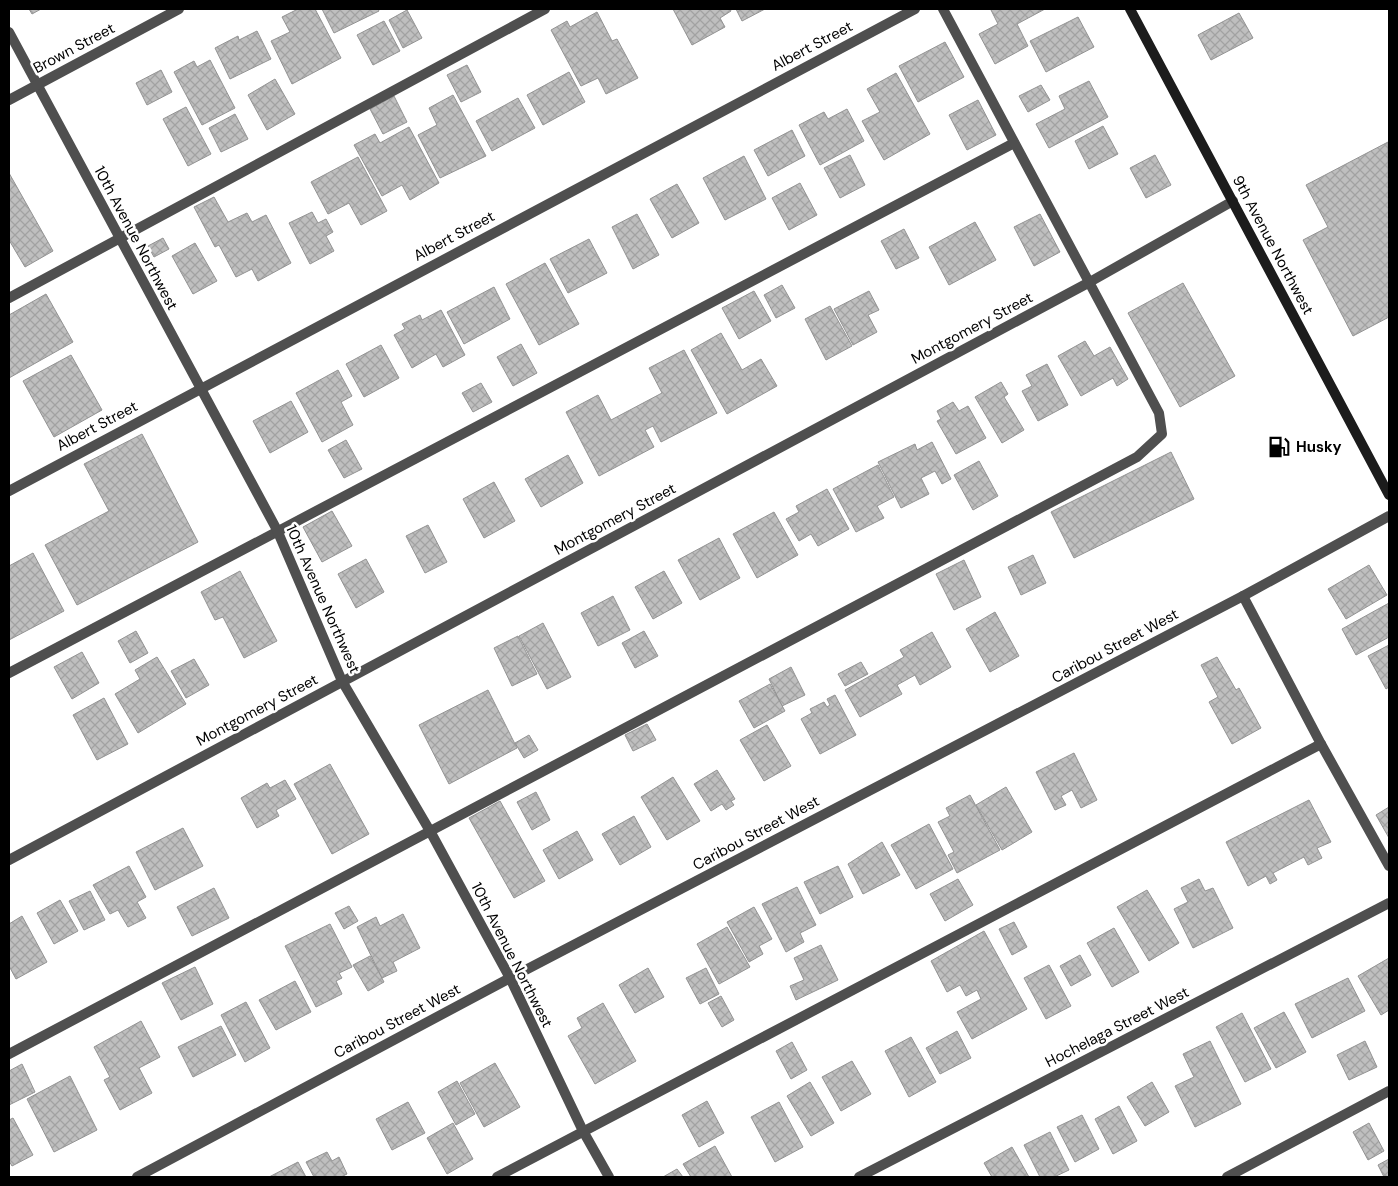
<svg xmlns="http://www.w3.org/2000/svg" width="1398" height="1186" font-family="'DM Sans',sans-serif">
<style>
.building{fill:url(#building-cross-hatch);stroke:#939393}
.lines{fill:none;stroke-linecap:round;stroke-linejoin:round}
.service{stroke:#4f4f4f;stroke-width:10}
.minor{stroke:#4f4f4f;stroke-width:10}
.tertiary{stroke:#4f4f4f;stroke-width:10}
.secondary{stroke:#1c1c1c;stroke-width:10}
.labels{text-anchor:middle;stroke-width:5;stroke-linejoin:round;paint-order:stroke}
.street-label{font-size:15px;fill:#000;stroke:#fff}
.poi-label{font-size:15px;font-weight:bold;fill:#000;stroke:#fff;text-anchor:start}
</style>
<defs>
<pattern id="building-cross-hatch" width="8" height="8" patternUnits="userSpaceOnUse" patternTransform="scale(1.25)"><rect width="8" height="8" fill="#bfbfbf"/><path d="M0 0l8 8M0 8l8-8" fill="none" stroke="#a2a2a2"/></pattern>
</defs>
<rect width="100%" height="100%" fill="#fff"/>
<g class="building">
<path d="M29 9H41L32 14Z"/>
<path d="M298 9H315L341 58 292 84 271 41 290 32 282 17Z"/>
<path d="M322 9H378L379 11 334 33Z"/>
<path d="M673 9H730L731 11 720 18 725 27 692 45Z"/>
<path d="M736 9H765L742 21Z"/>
<path d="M993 9H1045L1017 24 1028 46 995 64 979 34 998 24 991 10Z"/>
<path d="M407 10 422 38 403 48 389 20Z"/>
<path d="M597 12 612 41 617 39 638 78 606 94 598 78 581 86 551 30 567 21 570 27Z"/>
<path d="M1239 13 1253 38 1211 60 1198 35Z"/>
<path d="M1078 17 1094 47 1046 72 1030 41Z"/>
<path d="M384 21 400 51 373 65 357 35Z"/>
<path d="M257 31 271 59 230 79 215 48 238 36 239 40Z"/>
<path d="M945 42 964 77 918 102 899 66Z"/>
<path d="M210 60 235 108 202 125 174 72 194 61 197 67Z"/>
<path d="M467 65 481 92 461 102 447 75Z"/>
<path d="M161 70 172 92 147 105 136 83Z"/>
<path d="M569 72 585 102 543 125 527 95Z"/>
<path d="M896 73 930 134 884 160 862 121 880 112 867 89Z"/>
<path d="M275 79 295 114 267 130 248 95Z"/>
<path d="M1089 81 1108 117 1049 148 1036 124 1065 109 1059 96Z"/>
<path d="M1041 85 1050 100 1028 112 1019 96Z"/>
<path d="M453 95 486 156 440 178 418 135 437 125 429 108Z"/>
<path d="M394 96 407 122 383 134 370 109Z"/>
<path d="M518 98 535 128 492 151 476 121Z"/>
<path d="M978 100 996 135 967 150 949 115Z"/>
<path d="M186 107 211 154 188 166 163 119Z"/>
<path d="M847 109 864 141 820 165 799 125 824 112 828 119Z"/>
<path d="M235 114 248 139 221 152 209 128Z"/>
<path d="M1103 126 1118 154 1089 169 1075 141Z"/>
<path d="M409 127 439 183 410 200 402 185 382 196 354 145 375 134 380 143Z"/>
<path d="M792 130 805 156 768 176 754 150Z"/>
<path d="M1388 142 1389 317 1353 336 1303 240 1328 227 1306 185Z"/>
<path d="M850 155 865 185 840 198 824 168Z"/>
<path d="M1155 155 1171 185 1146 198 1130 168Z"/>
<path d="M744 156 766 199 725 220 703 178Z"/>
<path d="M358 157 387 211 361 225 349 203 328 214 311 182Z"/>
<path d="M9 173 53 251 25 267 9 240Z"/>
<path d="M800 183 817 215 789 230 772 198Z"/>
<path d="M677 184 699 223 672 238 650 199Z"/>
<path d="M214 197 228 222 247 213 252 222 266 215 291 263 258 281 252 269 236 277 219 245 215 247 194 207Z"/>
<path d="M312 212 318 223 326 219 333 232 326 236 334 251 310 264 289 223Z"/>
<path d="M637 214 659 255 633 269 612 227Z"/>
<path d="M1040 214 1060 252 1034 266 1014 227Z"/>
<path d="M975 222 996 260 949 285 929 247Z"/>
<path d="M904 229 919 258 896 269 881 241Z"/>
<path d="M163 238 169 249 154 257 148 246Z"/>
<path d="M589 239 607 273 568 293 550 259Z"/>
<path d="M195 243 217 281 193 294 172 256Z"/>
<path d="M545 263 579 324 539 345 506 284Z"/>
<path d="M1183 283 1235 376 1180 407 1128 313Z"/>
<path d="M782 285 795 308 776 318 764 295Z"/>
<path d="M494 287 510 319 464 344 447 312Z"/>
<path d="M754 291 771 321 739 339 722 308Z"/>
<path d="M869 291 879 310 868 315 877 332 853 345 834 309Z"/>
<path d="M46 294 73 342 9 378V315Z"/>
<path d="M830 306 852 346 826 360 805 319Z"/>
<path d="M441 310 465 355 443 367 436 354 412 368 394 335 405 329 402 324 420 315 422 320Z"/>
<path d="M721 333 742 370 761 359 777 386 727 414 691 350Z"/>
<path d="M1085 341 1094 356 1110 347 1128 379 1117 386 1113 378 1081 396 1058 356Z"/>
<path d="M521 344 537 373 513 386 497 357Z"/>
<path d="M381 345 399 378 364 397 346 364Z"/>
<path d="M684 350 717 413 661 442 653 426 645 430 654 447 599 476 566 412 598 395 611 420 662 393 649 368Z"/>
<path d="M71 355 102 410 54 437 23 381Z"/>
<path d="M1047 364 1068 405 1038 421 1022 391 1032 386 1026 375Z"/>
<path d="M338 370 352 396 341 402 353 425 322 442 296 393Z"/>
<path d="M1001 382 1008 394 1004 397 1024 430 1002 443 975 397Z"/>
<path d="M481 383 492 402 473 412 462 393Z"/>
<path d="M291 401 308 432 270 453 253 421Z"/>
<path d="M953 402 959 411 968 406 986 438 956 454 937 421 941 419 937 411Z"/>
<path d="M142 434 198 542 77 605 45 545 109 511 84 464Z"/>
<path d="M346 440 362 469 344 478 328 450Z"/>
<path d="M932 442 951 479 942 484 935 471 921 478 929 494 901 508 878 462 915 444 917 450Z"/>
<path d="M1171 452 1194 499 1074 558 1051 512Z"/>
<path d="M568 455 583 483 541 507 525 479Z"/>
<path d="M979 461 998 496 973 510 954 475Z"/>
<path d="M878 465 894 497 877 506 884 518 856 532 833 489Z"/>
<path d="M494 482 515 521 484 538 463 499Z"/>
<path d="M827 489 849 529 818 546 811 534 799 541 786 519 799 512 796 506Z"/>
<path d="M332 511 352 546 322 562 303 527Z"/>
<path d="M774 512 798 555 757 578 733 534Z"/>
<path d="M428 525 447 562 425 573 406 536Z"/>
<path d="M719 538 740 578 700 600 678 560Z"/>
<path d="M33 553 64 611 9 640V566Z"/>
<path d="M1033 555 1046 583 1021 595 1008 567Z"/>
<path d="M366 559 384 592 356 608 338 574Z"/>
<path d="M964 560 981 597 954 610 936 574Z"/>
<path d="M1369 565 1387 595 1346 619 1328 589Z"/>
<path d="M240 571 277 641 244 658 223 617 215 620 201 592Z"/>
<path d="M664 571 682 603 653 619 635 587Z"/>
<path d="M613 596 630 630 598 646 581 613Z"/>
<path d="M1389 603V637L1356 655 1342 629Z"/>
<path d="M995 612 1019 656 990 672 966 629Z"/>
<path d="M543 623 571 677 547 689 519 636Z"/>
<path d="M136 631 148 653 130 663 118 641Z"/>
<path d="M644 631 658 656 635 668 622 643Z"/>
<path d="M932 632 951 667 920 685 915 675 897 685 902 694 860 717 845 690 904 657 900 650Z"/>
<path d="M518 636 537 674 512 686 494 648Z"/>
<path d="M1389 645V687L1386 689 1368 656Z"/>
<path d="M82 652 99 683 72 699 54 667Z"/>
<path d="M157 657 186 704 138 733 115 694 140 679 135 670Z"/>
<path d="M1217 657 1236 690 1239 688 1261 728 1232 744 1209 702 1218 697 1201 665Z"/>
<path d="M194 659 209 685 186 698 171 671Z"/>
<path d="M861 662 868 674 845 686 838 674Z"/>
<path d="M791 667 805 695 782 706 769 679Z"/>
<path d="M770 684 785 711 754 728 739 701Z"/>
<path d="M488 690 517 748 449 784 419 725Z"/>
<path d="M835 695 856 735 820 754 801 719 812 713 810 709 824 702 827 707 830 705 827 699Z"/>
<path d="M104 698 128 744 97 760 73 715Z"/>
<path d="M647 724 656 740 633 751 625 735Z"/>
<path d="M767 725 791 766 764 781 740 740Z"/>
<path d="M529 735 538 750 524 758 515 743Z"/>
<path d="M1074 753 1097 800 1081 808 1072 790 1061 796 1066 805 1055 810 1036 772Z"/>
<path d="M330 764 369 834 332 854 294 784Z"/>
<path d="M717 770 735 799 731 801 734 805 726 810 722 804 711 811 694 784Z"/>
<path d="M673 777 700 821 667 840 641 797Z"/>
<path d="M285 780 296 799 276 810 279 816 257 828 241 798 267 783 270 788Z"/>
<path d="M1006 787 1032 832 1002 850 976 805Z"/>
<path d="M536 792 550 820 532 830 517 802Z"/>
<path d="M970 795 1000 850 957 873 948 855 954 852 938 822 950 816 946 808Z"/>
<path d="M1309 800 1331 842 1317 848 1322 858 1308 865 1304 857 1273 873 1277 880 1270 884 1266 876 1248 886 1226 842Z"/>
<path d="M500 801 545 881 514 898 469 818Z"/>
<path d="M1389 807V838L1376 815Z"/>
<path d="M634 816 651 847 620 865 602 834Z"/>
<path d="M929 824 953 869 916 889 891 845Z"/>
<path d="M183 828 203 866 155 890 136 852Z"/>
<path d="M577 831 593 860 559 879 543 850Z"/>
<path d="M882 842 900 875 863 894 848 864Z"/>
<path d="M129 866 146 897 137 902 146 918 128 927 118 910 110 914 93 885Z"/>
<path d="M838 866 853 897 820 914 804 882Z"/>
<path d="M958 879 973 905 945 921 930 894Z"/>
<path d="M1199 879 1205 891 1213 888 1233 928 1193 948 1174 909 1188 902 1181 888Z"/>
<path d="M797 887 816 925 800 933 804 942 786 952 762 904Z"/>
<path d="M214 888 229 918 192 936 177 907Z"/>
<path d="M1147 890 1179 943 1149 961 1117 907Z"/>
<path d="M90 891 105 920 84 930 69 901Z"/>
<path d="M60 900 78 931 54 944 37 913Z"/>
<path d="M349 906 358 921 344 929 335 913Z"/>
<path d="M754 907 772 939 759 946 763 954 749 962 727 922Z"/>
<path d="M403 914 420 948 393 962 397 971 382 978 357 927 376 917 380 926Z"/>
<path d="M22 916 47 962 16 979 9 966V924Z"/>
<path d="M1014 922 1027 947 1012 955 999 929Z"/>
<path d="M330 924 352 967 339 973 342 978 336 981 342 994 316 1007 285 946Z"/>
<path d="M727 927 750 967 719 984 697 944Z"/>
<path d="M1114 928 1139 972 1112 987 1087 943Z"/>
<path d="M984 931 1027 1009 972 1039 957 1012 981 999 977 990 966 996 960 985 947 992 931 961Z"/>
<path d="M821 945 838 980 796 1000 790 986 804 980 794 958Z"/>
<path d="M1080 955 1091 975 1071 986 1060 966Z"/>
<path d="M370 956 384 982 368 991 353 965Z"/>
<path d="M1389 958V1010L1381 1015 1358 976Z"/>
<path d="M1049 965 1071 1006 1046 1019 1024 978Z"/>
<path d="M195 967 213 1004 181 1020 162 983Z"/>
<path d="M648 968 664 997 635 1013 619 985Z"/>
<path d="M706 968 719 994 700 1004 686 978Z"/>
<path d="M1348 978 1365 1011 1312 1038 1295 1004Z"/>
<path d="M295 981 311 1012 276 1030 259 1000Z"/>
<path d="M721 996 734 1020 722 1027 708 1003Z"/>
<path d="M246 1002 270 1048 245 1062 221 1015Z"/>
<path d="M603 1003 636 1061 595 1084 568 1036 582 1028 577 1018Z"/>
<path d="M1284 1012 1306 1052 1276 1068 1254 1028Z"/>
<path d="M1242 1013 1271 1069 1245 1082 1216 1027Z"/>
<path d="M141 1021 160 1057 139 1068 152 1093 120 1110 104 1080 110 1077 94 1047Z"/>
<path d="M221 1026 236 1055 193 1077 178 1047Z"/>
<path d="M957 1031 971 1058 940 1074 926 1048Z"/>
<path d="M911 1037 936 1082 909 1097 885 1051Z"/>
<path d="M1210 1041 1241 1104 1195 1127 1175 1086 1194 1077 1183 1054Z"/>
<path d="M1365 1041 1377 1067 1349 1080 1337 1055Z"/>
<path d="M792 1042 807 1070 791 1079 776 1051Z"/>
<path d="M852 1061 871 1094 841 1111 822 1077Z"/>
<path d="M495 1063 520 1107 484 1127 460 1083Z"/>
<path d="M22 1064 35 1092 9 1105V1071Z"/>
<path d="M70 1076 97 1130 54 1152 27 1099Z"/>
<path d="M457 1081 475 1114 456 1125 438 1092Z"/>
<path d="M810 1082 834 1123 811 1136 787 1096Z"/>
<path d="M1152 1082 1169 1112 1145 1126 1127 1097Z"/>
<path d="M707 1101 724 1133 699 1147 682 1115Z"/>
<path d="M408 1102 425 1133 392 1150 376 1119Z"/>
<path d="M779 1102 803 1147 775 1162 751 1117Z"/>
<path d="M1119 1106 1137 1141 1113 1154 1095 1119Z"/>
<path d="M1082 1115 1099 1149 1075 1162 1057 1127Z"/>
<path d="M13 1118 33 1155 12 1166 9 1161V1120Z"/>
<path d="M453 1123 473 1159 447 1174 427 1138Z"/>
<path d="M1369 1123 1384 1151 1368 1160 1353 1132Z"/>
<path d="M1050 1132 1069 1170 1054 1177H1040L1024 1145Z"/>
<path d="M715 1146 732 1177H691L683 1164Z"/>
<path d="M1012 1147 1029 1177H992L984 1163Z"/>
<path d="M327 1152 332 1161 339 1157 347 1174 341 1177H314L306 1162Z"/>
<path d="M1389 1159V1177H1384L1378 1165Z"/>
<path d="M298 1162 306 1177H269Z"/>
<path d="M677 1169 683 1177H663Z"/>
</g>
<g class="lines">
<g class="service">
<path d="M9 298 545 9"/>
<path d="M1243 596 1321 744 1389 866"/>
<path d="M9 673 1014 143"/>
<path d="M9 1054 1137 457 1162 434 1159 413 943 9"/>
<path d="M497 1177 1321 744"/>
<path d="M1227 1177 1389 1091"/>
</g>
<g class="minor">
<path d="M9 32 277 530 342 681 430 831 510 978 583 1131 609 1177"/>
<path d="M9 100 179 9"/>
<path d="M9 491 915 9"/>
<path d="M9 860 1088 283 1233 201"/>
<path d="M859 1177 1389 903"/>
</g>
<path class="tertiary" d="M137 1177 510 978 1243 596 1389 516"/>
<path class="secondary" d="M1130 9 1389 495"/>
</g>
<defs>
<g id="fuel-bare" transform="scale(1.725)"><path d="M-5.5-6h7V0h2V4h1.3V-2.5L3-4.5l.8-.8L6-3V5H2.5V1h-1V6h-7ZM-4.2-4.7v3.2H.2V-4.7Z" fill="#000" stroke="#fff" stroke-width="2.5" paint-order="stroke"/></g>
</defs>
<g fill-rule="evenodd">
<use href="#fuel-bare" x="1279" y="447"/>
</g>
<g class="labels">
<g class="street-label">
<text transform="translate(812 46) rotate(-28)" y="5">Albert Street</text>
<text transform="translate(74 48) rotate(-28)" y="5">Brown Street</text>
<text transform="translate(454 236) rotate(-28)" y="5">Albert Street</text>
<text transform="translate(136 238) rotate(62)" y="5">10th Avenue Northwest</text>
<text transform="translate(1273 245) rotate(62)" y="5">9th Avenue Northwest</text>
<text transform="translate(972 328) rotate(-28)" y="5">Montgomery Street</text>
<text transform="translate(97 426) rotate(-28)" y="5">Albert Street</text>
<text transform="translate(615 519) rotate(-28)" y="5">Montgomery Street</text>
<text transform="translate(323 599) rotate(66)" y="5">10th Avenue Northwest</text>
<text transform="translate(1115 646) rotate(-28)" y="5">Caribou Street West</text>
<text transform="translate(257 710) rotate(-28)" y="5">Montgomery Street</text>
<text transform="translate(756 833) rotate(-28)" y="5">Caribou Street West</text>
<text transform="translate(512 955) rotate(63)" y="5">10th Avenue Northwest</text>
<text transform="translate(397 1021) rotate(-28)" y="5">Caribou Street West</text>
<text transform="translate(1117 1027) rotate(-27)" y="5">Hochelaga Street West</text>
</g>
<g class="poi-label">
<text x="1296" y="452">Husky</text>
</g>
</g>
<rect width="1398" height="1186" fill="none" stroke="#000000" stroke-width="20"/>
</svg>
